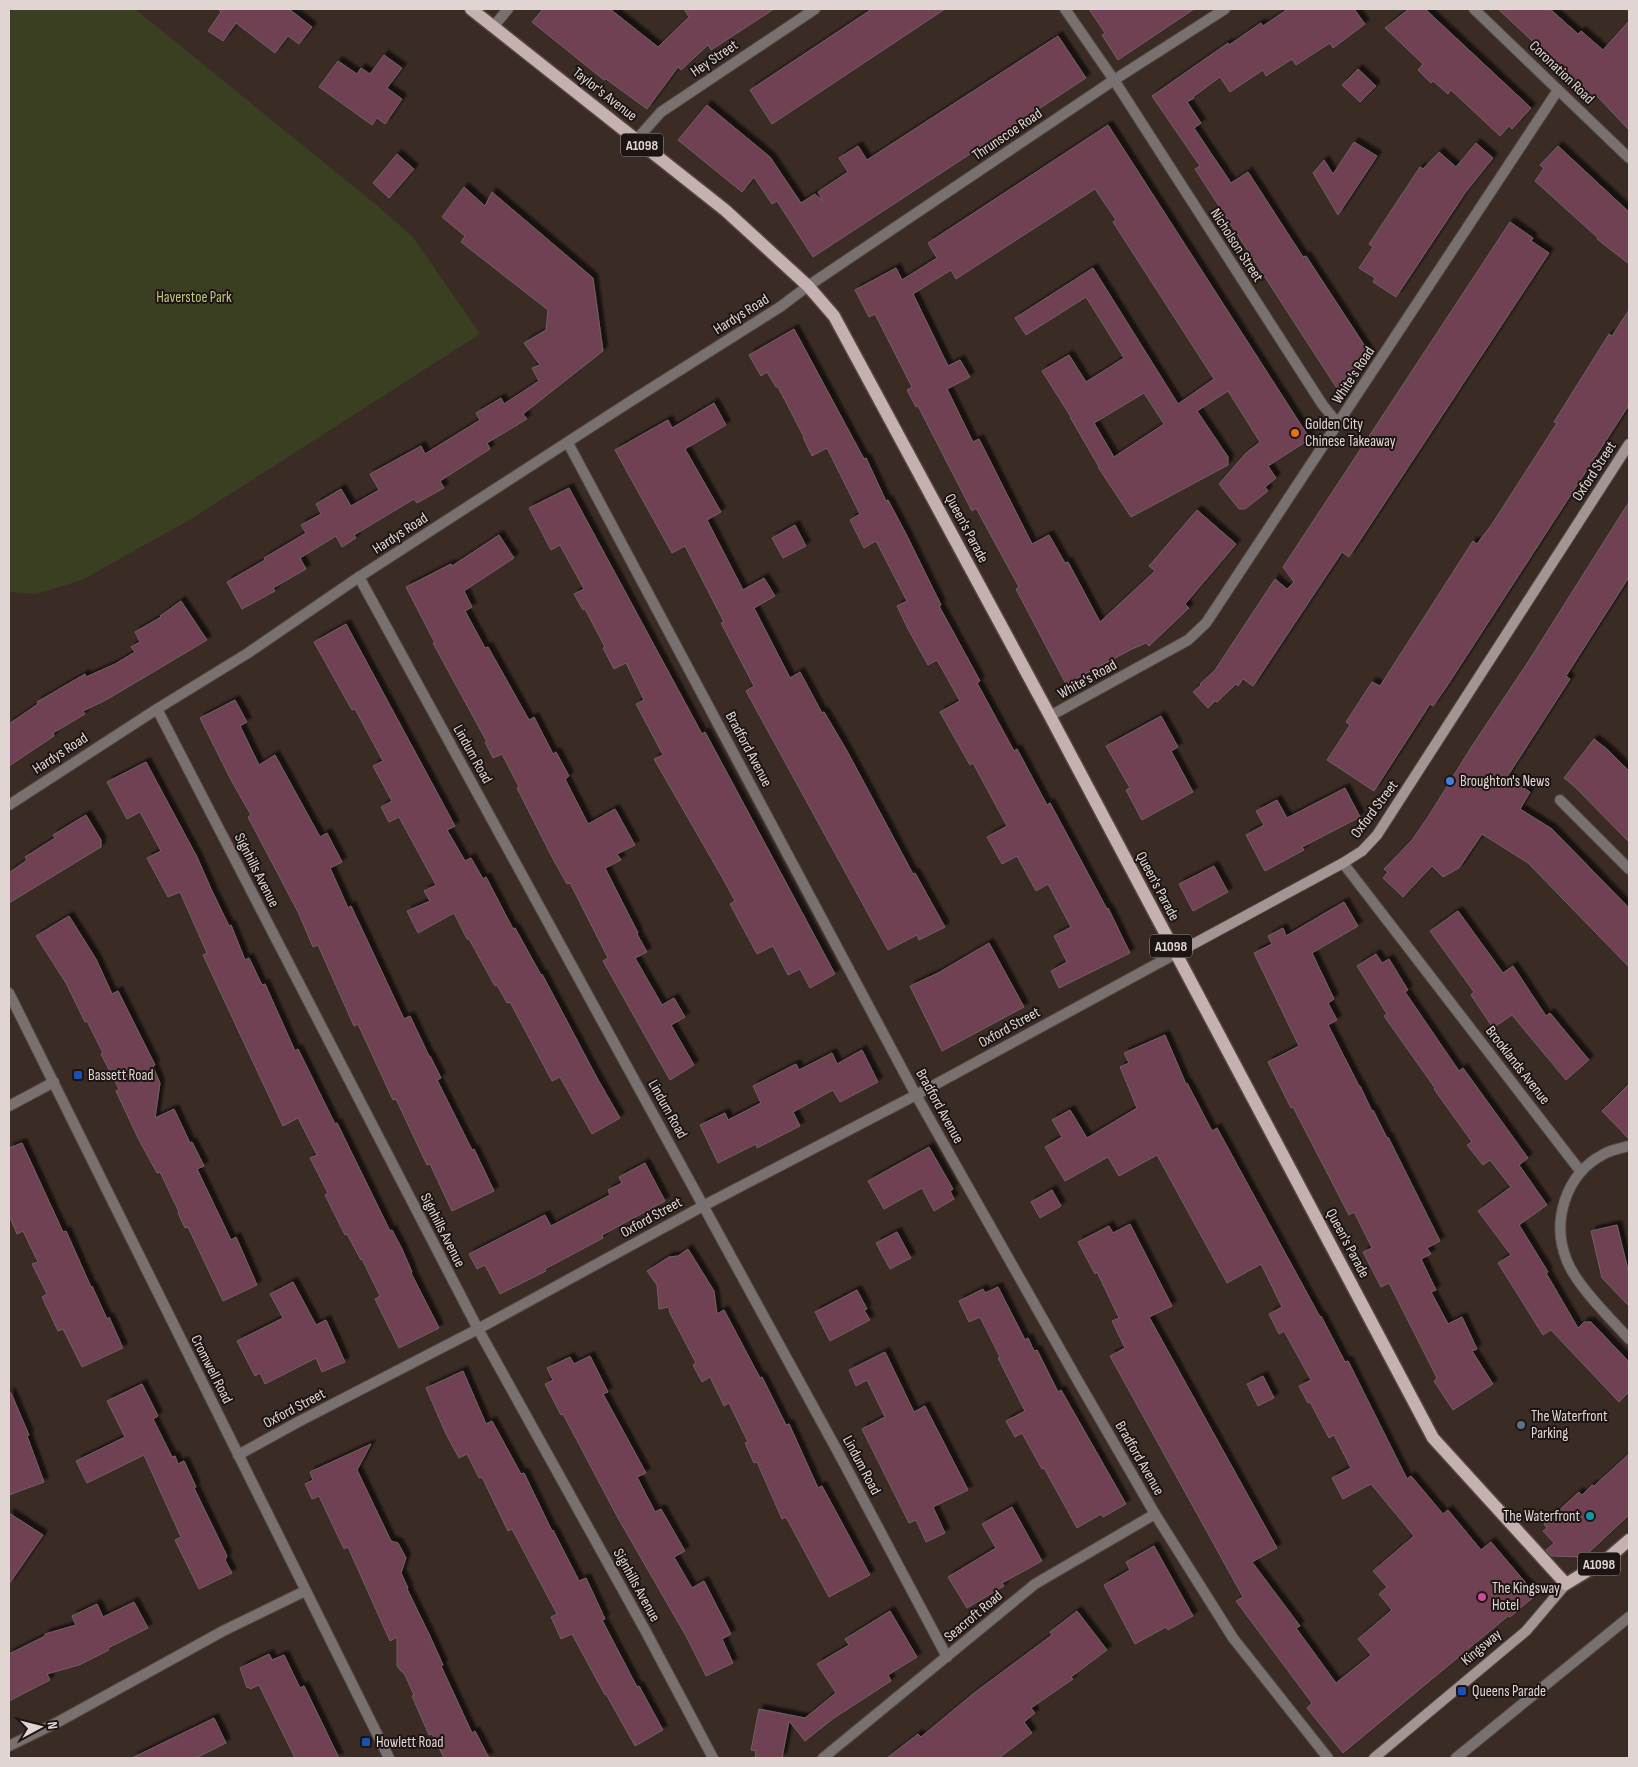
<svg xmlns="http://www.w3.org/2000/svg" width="1638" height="1767" font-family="'Sofia Sans Condensed',sans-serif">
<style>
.green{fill:#3b3f21}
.building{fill:#6f3f53;stroke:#726067;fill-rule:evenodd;filter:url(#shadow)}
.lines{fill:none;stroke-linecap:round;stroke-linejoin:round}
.street-casing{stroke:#554641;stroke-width:12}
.secondary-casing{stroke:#554641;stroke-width:12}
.primary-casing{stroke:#554641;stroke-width:15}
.street{stroke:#797070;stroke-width:10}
.secondary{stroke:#a39594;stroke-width:10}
.primary{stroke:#c4b1b0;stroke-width:12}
.food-dot{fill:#e8710a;stroke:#1c1513;stroke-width:2}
.shop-dot{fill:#3f7fe0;stroke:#1c1513;stroke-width:2}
.transit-dot{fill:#1a4fb4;stroke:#1c1513;stroke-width:2}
.service-dot{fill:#5c6f8a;stroke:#1c1513;stroke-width:2}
.culture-dot{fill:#0f9aa8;stroke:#1c1513;stroke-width:2}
.hotel-dot{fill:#d1479c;stroke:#1c1513;stroke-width:2}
.labels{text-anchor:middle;stroke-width:4;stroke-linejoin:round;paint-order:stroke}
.shield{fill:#1c1513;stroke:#a59b99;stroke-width:1}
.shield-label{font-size:14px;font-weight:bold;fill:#e0d5d2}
.street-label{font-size:15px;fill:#e0d5d2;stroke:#1c1513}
.park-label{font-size:15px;fill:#bec97b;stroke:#1c1513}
.poi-label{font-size:15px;fill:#e0d5d2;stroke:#1c1513;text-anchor:start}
</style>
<defs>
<filter id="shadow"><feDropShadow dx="4.5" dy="-4.5" stdDeviation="1" flood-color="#0009"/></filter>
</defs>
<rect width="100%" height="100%" fill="#3a2b25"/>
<path class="green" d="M9 9H135L380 208 413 237 480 334 191 519 82 580 36 594 9 592Z"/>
<g class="building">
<path d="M218 9H289L312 27 299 44 288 36 275 53 236 23 223 41 208 31 221 12Z"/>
<path d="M543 9H610L658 47 689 17 684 9H774L711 50 708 45 681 70 678 67 647 109 606 79 604 80 532 22Z"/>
<path d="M872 9H945L772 124 750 90Z"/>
<path d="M1089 9H1194L1118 60 1102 35 1105 33Z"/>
<path d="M1288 9H1354L1365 24 1333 48 1330 43 1296 65 1292 59 1266 76 1263 70 1230 92 1220 77 1193 97 1194 98 1187 102 1201 123 1194 128 1231 183 1248 172 1303 257 1306 256 1370 354 1338 390 1195 169 1200 166 1152 96 1228 43 1229 45 1261 23 1263 26Z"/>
<path d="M1409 9H1425L1531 108 1512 129 1509 126 1500 136 1451 90 1448 94 1433 81 1431 83 1418 70 1423 64 1385 28Z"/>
<path d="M1498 9H1550L1578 34 1581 31 1603 50 1629 21V130L1595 94 1591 99 1573 83 1575 81Z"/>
<path d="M1058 36 1086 78 813 257 777 201 772 204 754 177 742 192 678 140 707 105 770 157 801 203 815 194 823 201 818 192 848 172 839 158 858 146 867 160Z"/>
<path d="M384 55 402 68 387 88 402 99 385 124 377 118 372 125 319 87 338 61 357 74 361 68 370 74Z"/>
<path d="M1358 69 1376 86 1360 102 1342 85Z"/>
<path d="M1108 125 1310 439 1268 466 1276 478 1265 487 1268 491 1245 509H1239L1219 484 1246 453 1260 442 1228 391 1197 411 1228 457V465L1131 517 1098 467H1099L1070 417H1071L1042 371 1069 355 1086 382 1124 358 1086 297 1026 335 1015 318 1093 268 1178 404 1214 379 1113 222 1116 220 1095 189 956 279 951 270 913 294 948 366 960 360 970 377 947 389 973 442 979 439 1032 544 1049 535 1065 563 1068 562 1100 622 1155 571 1149 566 1197 510 1236 544 1185 604 1189 608 1149 646 1146 643 1132 649 1066 684 1016 589 1019 587 976 508 972 511 918 406 916 407 907 390 912 387 875 314 869 317 855 290 896 268 902 280 937 258 928 243ZM1144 393 1164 424 1114 457 1094 423Z"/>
<path d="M1354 142 1377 156 1338 215 1313 173 1324 160 1333 174Z"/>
<path d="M1476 143 1493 158 1465 193 1396 297 1373 282 1375 278 1359 268 1373 247 1369 244 1420 167 1423 169 1439 152 1456 167Z"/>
<path d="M1558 146 1629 212V264L1597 239 1598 238 1535 181 1544 168 1540 165Z"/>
<path d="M397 154 414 169 389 198 373 183Z"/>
<path d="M464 187 485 206 492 192 593 278 603 351 523 414 527 419 487 443 490 449 440 481 444 488 417 503 414 499 354 535 356 538 342 547 336 536 300 558 306 569 273 588 275 591 242 609 227 582 265 560 264 558 306 533 301 525 321 514 316 504 341 489 351 506 379 490 370 474 421 446 425 454 480 420 476 413 501 398 504 404 539 381 532 368 540 365 524 343 546 330 548 310 461 242 465 236 442 217Z"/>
<path d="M1510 222 1533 238 1531 241 1549 253 1349 557 1342 552 1253 686 1243 679 1238 686 1236 684 1217 702 1215 701 1208 708 1193 692 1201 685 1200 684 1215 670 1275 579 1287 589 1294 582 1283 567Z"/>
<path d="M1629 310V405L1445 689 1433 706 1430 704 1374 791 1327 760 1350 725 1346 722 1372 682 1380 686 1473 541 1477 544 1492 524 1557 423 1554 422 1609 334 1612 336Z"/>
<path d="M794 329 864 459 866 458 886 501 888 500 906 534 941 605 939 606 980 681 977 683 1014 751 1017 749 1047 805 1050 803 1107 909 1108 908 1130 953 1059 988 1051 971 1067 962 1054 936 1071 927 1048 884 1036 891 1017 856 1002 864 987 837 1007 826 973 763 970 765 940 712 960 701 937 660 928 665 908 629 897 606 907 601 876 541 864 548 850 520 860 514 827 448 812 456 803 437H804L778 387H776L767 372 761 376 749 355Z"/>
<path d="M714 403 726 425 685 449 721 512 707 520 743 590 764 578 775 596 754 608 790 678 800 672 822 713 824 712 847 751 913 874 915 873 945 927 919 940 917 935 888 950 746 691 754 686 721 623 724 622 685 546 672 553 615 450 668 420 672 428Z"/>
<path d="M569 488 702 734 705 732 835 974 810 988 800 969 788 975 773 946 757 954 730 904 735 901 722 877 654 759 663 755 636 704 644 700 626 663 614 669 603 648 605 647 585 609 583 610 574 594 584 589 560 545 551 550 529 508Z"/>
<path d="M1629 502V577L1566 676 1570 679 1507 777 1530 792 1520 809 1552 829 1629 908V967L1528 863 1482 834 1459 868 1443 877 1432 866 1403 897 1383 878 1388 872 1384 869 1412 840 1428 817 1472 746 1528 662Z"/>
<path d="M795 525 806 546 783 558 772 538Z"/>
<path d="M499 535 514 558 464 591 472 607 465 611 485 648 488 647 529 720 534 717 553 754 556 752 569 776 565 779 588 824 615 809 635 845 617 854 621 860 605 868 638 933 637 934 647 952 635 958 662 1005 674 998 685 1017 671 1025 694 1065 670 1080 603 961 608 958 570 883 567 884 553 859 517 788 519 787 502 754 493 758 485 742H487L433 643H435L406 587 451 564 452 566Z"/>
<path d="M181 601 207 640 106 700 83 711 85 714 53 733 54 736 9 766V724L38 704 37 702 85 674 86 677 115 664 135 652 131 647 140 642 135 632 161 617 160 616Z"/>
<path d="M346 624 455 826 447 830 465 861 471 858 483 879 486 877 513 929 515 928 541 975 542 974 597 1078 620 1118 592 1134 560 1077 552 1081 510 1002 507 1003 497 985 495 986 469 939H467L454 913 418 933 407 911 430 901 424 891 436 885 399 817 389 822 381 807 392 801 373 766 383 761 355 709 352 710 314 642Z"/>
<path d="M235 700 247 722 240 726 259 765 275 755 320 837 327 833 342 862 330 868 348 908 351 906 404 1019 410 1016 429 1056H430L441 1078 437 1080 472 1150 474 1149 494 1191 452 1211 430 1164 427 1165 396 1099 393 1100 358 1024 354 1026 318 945 313 947 298 912 248 817 251 815 231 780 200 718Z"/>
<path d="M1161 716 1178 747 1171 751 1193 792 1142 820 1126 790 1130 788 1106 746Z"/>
<path d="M1594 739 1608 750 1629 771V842L1574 786 1564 778Z"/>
<path d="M146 762 197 857 212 891 229 926 231 925 245 960 249 958 262 985 265 984 295 1051 298 1049 335 1124 337 1123 390 1231 392 1230 402 1249 412 1272 411 1273 439 1328 399 1348 375 1299 380 1296 362 1259 361 1260 347 1234 345 1235 325 1195 328 1193 310 1158 317 1155 298 1118 283 1126 203 955 207 953 180 892 168 897 147 858 161 851 140 812 127 819 107 782Z"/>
<path d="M1345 788 1360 817 1302 847 1304 850 1265 871 1246 835 1264 825 1256 811 1277 800 1287 818Z"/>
<path d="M86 815 101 840V847L9 903V873L27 860 25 857 55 838 53 835Z"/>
<path d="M1214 866 1228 892 1193 911 1179 884Z"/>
<path d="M1344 902 1358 926 1312 953 1334 999 1328 1003 1337 1020 1328 1025 1359 1086H1360L1372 1111 1373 1110 1387 1138 1388 1137 1440 1241 1427 1248 1431 1254 1421 1259 1436 1290 1431 1292 1448 1324 1462 1317 1477 1349 1472 1351 1493 1384 1453 1410 1434 1381 1437 1378 1389 1283 1381 1287 1363 1252 1372 1248 1354 1212 1349 1215 1293 1107 1291 1108 1268 1062 1299 1046 1254 953 1272 944 1268 936 1283 928 1286 936Z"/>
<path d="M1458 911 1503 973 1513 966 1546 1016 1550 1013 1589 1060 1566 1080 1512 1015 1493 1028 1471 995 1474 992 1430 931Z"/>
<path d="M69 916 96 959 112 994 118 991 155 1065 153 1067 160 1083 155 1118 174 1109 190 1143 192 1142 204 1166 197 1169 231 1240 236 1237 257 1285 223 1301 188 1227 185 1228 178 1213 179 1212 160 1172 157 1173 138 1138 116 1091 119 1089 101 1054 103 1053 87 1021 85 1022 66 983 36 936Z"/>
<path d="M989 943 1024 1007 942 1051 910 986 938 973Z"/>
<path d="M1376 954 1382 963 1389 959 1408 990 1405 992 1459 1071 1463 1068 1528 1158 1519 1165 1547 1205 1519 1225 1548 1272 1546 1273 1578 1328 1584 1322H1591L1629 1362V1392L1619 1402 1551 1330 1543 1335 1498 1263 1511 1255 1478 1211 1511 1187 1490 1160 1483 1165 1467 1145 1472 1142 1434 1089 1435 1088 1384 1016 1387 1014 1357 966Z"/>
<path d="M1165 1035 1186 1084 1187 1083 1212 1131 1217 1128 1320 1317 1321 1316 1345 1362 1348 1361 1407 1479 1411 1476 1443 1514 1448 1510 1481 1550 1491 1542 1536 1595 1510 1617 1508 1616 1343 1753 1307 1708 1312 1703 1236 1601 1243 1597 1110 1356 1125 1348 1112 1321 1119 1318 1097 1272 1095 1274 1078 1242 1109 1226 1113 1233 1130 1224 1172 1306 1149 1317 1277 1548 1252 1562 1300 1626 1296 1628 1336 1683 1371 1655 1358 1639 1392 1610 1379 1594 1387 1587 1373 1571 1414 1536 1371 1484 1343 1499 1332 1478 1351 1468 1334 1435 1329 1438 1310 1402 1308 1403 1299 1386 1311 1380 1284 1331 1279 1334 1269 1314 1282 1307 1261 1264 1227 1283 1157 1155 1119 1176 1108 1157 1065 1181 1045 1147 1062 1137 1052 1120 1070 1110 1087 1138 1137 1108 1120 1067 1129 1063 1124 1053Z"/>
<path d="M862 1050 878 1082 840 1102 833 1090 793 1112 800 1126 757 1148 756 1144 718 1163 700 1125 725 1113 728 1120 761 1103 753 1086 796 1064 799 1070 832 1053 837 1064Z"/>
<path d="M1629 1084V1139L1602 1111Z"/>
<path d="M22 1143 63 1232 66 1231 91 1287 92 1286 107 1319 109 1317 123 1348 82 1367 63 1329 58 1331 42 1297 47 1294 32 1264 38 1262 23 1231 17 1234 9 1215V1148Z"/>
<path d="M929 1147 953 1189 950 1191 954 1199 934 1211 922 1188 884 1209 868 1181Z"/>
<path d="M645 1163 665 1201 602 1235 603 1238 545 1269 546 1271 500 1294 485 1265 477 1269 469 1254 545 1215 551 1226 610 1195 608 1190 622 1183 619 1177Z"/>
<path d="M1052 1190 1061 1206 1040 1218 1031 1202Z"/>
<path d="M1617 1225 1629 1274V1306L1602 1278 1591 1231Z"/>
<path d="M897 1232 911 1258 890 1269 876 1243Z"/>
<path d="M688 1249 714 1291 717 1314 724 1310 760 1378 762 1377 786 1425 789 1424 818 1488 822 1486 870 1575 829 1597 786 1517 782 1519 757 1462 754 1463 745 1443 748 1442 729 1403 724 1406 710 1377 702 1382 693 1365 696 1363 670 1313 669 1307 659 1309 657 1285 647 1271 669 1257 678 1256Z"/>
<path d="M293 1282 316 1325 326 1320 345 1362 322 1372 316 1358 265 1384 260 1373 255 1376 237 1341 283 1318 270 1294Z"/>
<path d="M998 1287 1025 1340 1028 1338 1034 1351 1037 1350 1058 1392 1061 1390 1126 1504 1103 1517 1101 1514 1077 1528 1044 1468 1042 1469 1022 1433 1015 1437 1006 1421 1025 1411 998 1358 1000 1357 980 1317 969 1322 959 1301 983 1289 985 1293Z"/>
<path d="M857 1290 867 1309 864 1310 870 1320 830 1341 815 1312Z"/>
<path d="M885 1352 914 1412 925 1406 968 1490 933 1507 945 1533 926 1542 916 1520 909 1523 862 1429 885 1417 867 1380 856 1386 849 1370Z"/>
<path d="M590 1356 608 1392 603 1394 646 1473 637 1477 655 1512 661 1509 685 1551 674 1557 692 1588 704 1581 731 1634 722 1639 733 1663 706 1676 686 1636 618 1518 563 1414 561 1415 545 1384 553 1380 547 1368 570 1357 574 1364Z"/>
<path d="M463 1371 486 1424 492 1421 521 1474 524 1473 552 1531 553 1530 579 1581 586 1578 605 1619 602 1620 637 1687 639 1686 663 1730 635 1746 606 1694 605 1695 572 1634 561 1639 551 1617 557 1614 512 1529 508 1531 482 1477 479 1478 467 1454 459 1458 446 1434 426 1388Z"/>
<path d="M1263 1376 1274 1398 1258 1406 1247 1384Z"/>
<path d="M142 1384 158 1416 153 1419 172 1457 175 1456 178 1464 184 1461 196 1487 194 1488 227 1556 225 1560 232 1573 199 1589 175 1540 181 1537 144 1455 87 1483 76 1461 125 1437 107 1401Z"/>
<path d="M9 1393H11L29 1435 27 1436 44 1482 9 1495Z"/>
<path d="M371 1444 357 1470 391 1541 398 1543 406 1558 401 1573 408 1588 407 1589 429 1634 443 1665 441 1666 472 1733 475 1731 489 1758H444L432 1734 429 1735 412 1696 414 1695 404 1673 401 1671 397 1666V1637L390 1641 348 1547 344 1549 319 1496 312 1499 305 1484 313 1480 310 1472Z"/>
<path d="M1629 1454V1515L1584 1557 1551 1556 1546 1550 1554 1543 1543 1531 1547 1528 1544 1524 1579 1492 1582 1495 1592 1485 1594 1486Z"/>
<path d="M1012 1507 1042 1561 1002 1583 1004 1586 967 1608 948 1577 996 1548 982 1524Z"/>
<path d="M9 1513 43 1535 9 1584Z"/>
<path d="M1154 1546 1193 1616 1168 1630 1166 1627 1135 1644 1104 1585 1130 1570 1126 1562Z"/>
<path d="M134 1602 148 1628 108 1648 109 1650 79 1665 47 1674 50 1680 9 1701V1654L45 1636V1634L76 1625 72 1616 97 1604 103 1617Z"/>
<path d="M890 1611 917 1657 888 1675 891 1681 834 1718 805 1741 789 1721 782 1758H755L756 1751 751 1750 759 1709 805 1718 836 1693 817 1664 849 1645 845 1639Z"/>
<path d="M1077 1611 1107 1650 1071 1677 1073 1679 1031 1708 1035 1713 1024 1722 1032 1733 999 1758H887L918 1734 921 1737 974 1693 1052 1635 1050 1632Z"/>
<path d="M269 1654 272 1660 284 1655 300 1688 304 1686 339 1758H295L259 1685 250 1689 249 1687 247 1688 240 1668Z"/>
<path d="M214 1718 226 1743 196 1758H132Z"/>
</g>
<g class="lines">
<g class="street-casing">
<g id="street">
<path d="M1065 9 1114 80 1322 404 1338 424"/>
<path d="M1474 9 1629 158"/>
<path d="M493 27 508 9"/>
<path d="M636 140 661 112 815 9"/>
<path d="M568 443 916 1095 1078 1381 1155 1514 1233 1638 1328 1758"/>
<path d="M359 577 838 1452 947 1657"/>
<path d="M157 709 478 1329 645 1630 713 1758"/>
<path d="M1050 716 1188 640 1206 623 1558 90"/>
<path d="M1560 800 1629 869"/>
<path d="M9 805 157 709 248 653 359 577 631 401 780 307 808 286 1114 80 1225 9"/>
<path d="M1343 863 1581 1172"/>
<path d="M9 993 389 1758"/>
<path d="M9 1106 54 1082"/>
<path d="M1629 1146C1621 1148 1611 1150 1604 1154 1565 1174 1551 1222 1567 1261 1577 1286 1611 1319 1629 1339"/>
<path d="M238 1455 298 1422 478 1329 703 1206 916 1095 1175 954"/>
<path d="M9 1746 58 1722 223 1631 305 1591"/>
<path d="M823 1758 1035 1584 1155 1514"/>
<path d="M1456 1758 1629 1617"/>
</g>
</g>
<g class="secondary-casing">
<g id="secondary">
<path d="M1175 954 1343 863 1362 851 1377 835 1629 444"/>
<path d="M1374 1758 1526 1631 1566 1584"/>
</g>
</g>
<g class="primary-casing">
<path id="primary" d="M471 9 725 210 808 286 834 316 1050 716 1433 1438 1566 1584 1607 1559 1629 1540"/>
</g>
<use href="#street" class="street"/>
<use href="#secondary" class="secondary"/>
<use href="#primary" class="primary"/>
</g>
<circle class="food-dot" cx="1295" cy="433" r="5"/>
<circle class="shop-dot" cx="1450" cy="781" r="5"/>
<g class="transit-dot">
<rect x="73" y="1070" width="10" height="10" rx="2.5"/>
<rect x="1457" y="1686" width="10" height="10" rx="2.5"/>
<rect x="361" y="1737" width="10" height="10" rx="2.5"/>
</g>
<circle class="service-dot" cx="1521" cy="1425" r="5"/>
<circle class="culture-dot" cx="1590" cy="1516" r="5"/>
<circle class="hotel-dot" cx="1482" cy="1597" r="5"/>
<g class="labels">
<g class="shield">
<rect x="621" y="133.5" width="42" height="23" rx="4"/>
<rect x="1150" y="934.5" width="42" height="23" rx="4"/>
<rect x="1578" y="1552.5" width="42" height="23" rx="4"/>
</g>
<g class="shield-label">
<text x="642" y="150">A1098</text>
<text x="1171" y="951">A1098</text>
<text x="1599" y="1569">A1098</text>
</g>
<g class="street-label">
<text transform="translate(714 58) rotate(-34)" y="5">Hey Street</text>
<text transform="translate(1562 72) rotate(44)" y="5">Coronation Road</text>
<text transform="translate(605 94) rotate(38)" y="5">Taylor's Avenue</text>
<text transform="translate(1007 134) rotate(-34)" y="5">Thrunscoe Road</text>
<text transform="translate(1237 245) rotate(57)" y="5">Nicholson Street</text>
<text transform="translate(741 314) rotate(-32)" y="5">Hardys Road</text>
<text transform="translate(1353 375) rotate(-57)" y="5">White's Road</text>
<text transform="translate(1594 471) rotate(-57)" y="5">Oxford Street</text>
<text transform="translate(967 528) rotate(62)" y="5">Queen's Parade</text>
<text transform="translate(400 533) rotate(-33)" y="5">Hardys Road</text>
<text transform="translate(1087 679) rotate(-29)" y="5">White's Road</text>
<text transform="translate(749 749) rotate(62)" y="5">Bradford Avenue</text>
<text transform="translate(60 753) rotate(-33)" y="5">Hardys Road</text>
<text transform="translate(473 754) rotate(61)" y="5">Lindum Road</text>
<text transform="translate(1374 809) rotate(-53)" y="5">Oxford Street</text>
<text transform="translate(257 870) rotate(63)" y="5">Signhills Avenue</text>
<text transform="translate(1158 886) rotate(62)" y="5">Queen's Parade</text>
<text transform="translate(1009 1027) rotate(-29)" y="5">Oxford Street</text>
<text transform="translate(1518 1065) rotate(52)" y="5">Brooklands Avenue</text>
<text transform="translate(940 1106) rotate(61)" y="5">Bradford Avenue</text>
<text transform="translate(668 1109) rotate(61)" y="5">Lindum Road</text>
<text transform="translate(651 1217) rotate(-29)" y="5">Oxford Street</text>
<text transform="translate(443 1230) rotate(63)" y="5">Signhills Avenue</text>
<text transform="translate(1348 1243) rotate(62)" y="5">Queen's Parade</text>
<text transform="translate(212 1369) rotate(63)" y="5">Cromwell Road</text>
<text transform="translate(294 1408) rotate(-28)" y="5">Oxford Street</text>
<text transform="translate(1140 1458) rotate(60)" y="5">Bradford Avenue</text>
<text transform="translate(862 1465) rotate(62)" y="5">Lindum Road</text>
<text transform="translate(637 1585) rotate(61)" y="5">Signhills Avenue</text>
<text transform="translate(973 1616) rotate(-40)" y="5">Seacroft Road</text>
<text transform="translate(1481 1647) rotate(-40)" y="5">Kingsway</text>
</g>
<g class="park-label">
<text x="194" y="302">Haverstoe Park</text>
</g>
<g class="poi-label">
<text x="1305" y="429">Golden City<tspan x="1305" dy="17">Chinese Takeaway</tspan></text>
<text x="1460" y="786">Broughton's News</text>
<text x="88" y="1080">Bassett Road</text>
<text x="1531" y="1421">The Waterfront<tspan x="1531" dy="17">Parking</tspan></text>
<text x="1580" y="1521" text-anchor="end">The Waterfront</text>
<text x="1492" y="1593">The Kingsway<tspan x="1492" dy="17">Hotel</tspan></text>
<text x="1472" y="1696">Queens Parade</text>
<text x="376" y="1747">Howlett Road</text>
</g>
</g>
<rect width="1638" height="1767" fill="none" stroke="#e0d5d2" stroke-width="20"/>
<g transform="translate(40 1727) rotate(83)" stroke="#1c1513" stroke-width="4" paint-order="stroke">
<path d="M0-4L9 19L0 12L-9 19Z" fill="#e0d5d2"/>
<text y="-8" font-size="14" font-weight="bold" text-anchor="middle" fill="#e0d5d2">N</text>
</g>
</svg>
